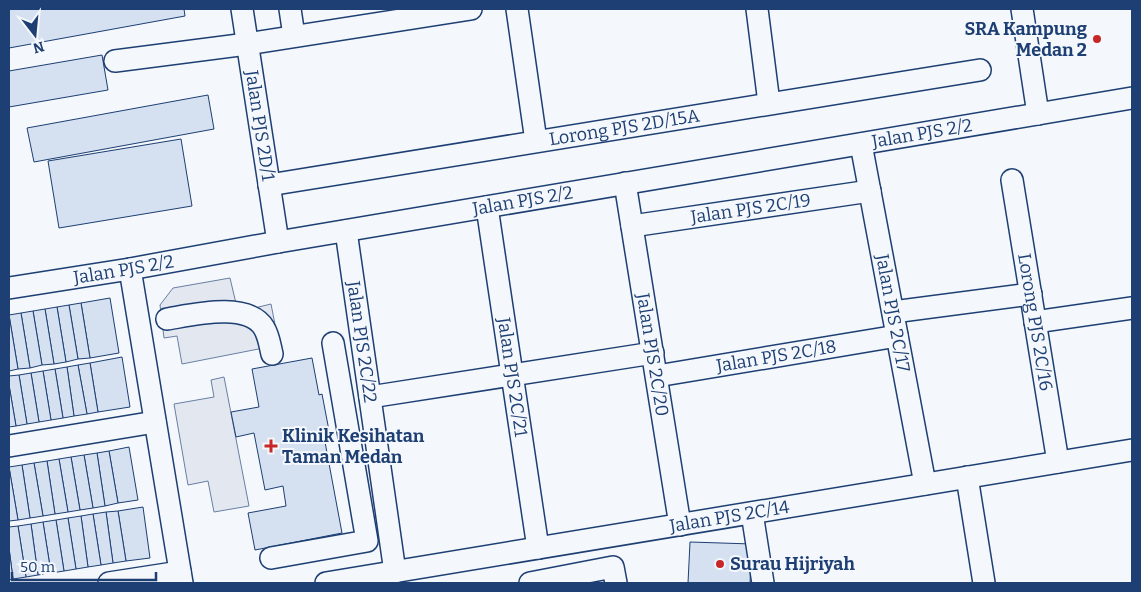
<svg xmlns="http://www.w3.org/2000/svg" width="1141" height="592" font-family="Bitter,serif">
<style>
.parking{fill:#e3e8f0;stroke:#687fa3}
.building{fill:#d5e0f0;stroke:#1d3f73}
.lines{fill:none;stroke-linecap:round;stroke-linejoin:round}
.minor-casing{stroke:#1d3f73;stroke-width:24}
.minor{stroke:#f4f7fb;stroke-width:21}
.poi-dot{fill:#c62828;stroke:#f4f7fb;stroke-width:2}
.labels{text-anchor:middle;stroke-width:4;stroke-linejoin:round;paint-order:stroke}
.poi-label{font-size:18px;font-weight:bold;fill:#1d3f73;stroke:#f4f7fb;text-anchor:start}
.street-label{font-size:18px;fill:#1d3f73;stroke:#f4f7fb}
</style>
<rect width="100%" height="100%" fill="#f4f7fb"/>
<g class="parking">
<path d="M230 278 238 312 271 304 279 345 182 364 177 336 164 338 160 305 173 288Z"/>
<path d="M224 377 249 506 214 512 208 481 188 485 174 404 214 397 211 380Z"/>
</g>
<g class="building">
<path d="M9 9H184L185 16 9 48Z"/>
<path d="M102 55 108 90 9 107V71Z"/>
<path d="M208 95 214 129 34 162 27 128Z"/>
<path d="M181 139 192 206 59 228 48 161Z"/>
<path d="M110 298 119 353 90 358 81 303Z"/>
<path d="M81 303 90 358 78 359 69 305Z"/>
<path d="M69 305 78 359 66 362 57 307Z"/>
<path d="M57 307 66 362 54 364 45 309Z"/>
<path d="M45 309 54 364 42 365 33 311Z"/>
<path d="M33 311 42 365 30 368 21 313Z"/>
<path d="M21 313 30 368 18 369 9 315Z"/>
<path d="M9 315 18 369 9 371Z"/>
<path d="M122 357 130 407 98 412 90 363Z"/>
<path d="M312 358 319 395 322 394 331 441 325 442 342 533 255 550 248 513 286 506 283 486 265 490 254 433 236 437 231 412 259 407 252 369Z"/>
<path d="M90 363 98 412 87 414 78 365Z"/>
<path d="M78 365 87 414 74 416 67 367Z"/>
<path d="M67 367 74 416 63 418 55 369Z"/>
<path d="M55 369 63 418 51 420 43 371Z"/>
<path d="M43 371 51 420 39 422 31 373Z"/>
<path d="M31 373 39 422 27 424 19 375Z"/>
<path d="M19 375 27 424 16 426 9 385V376Z"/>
<path d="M9 385 16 426 9 427Z"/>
<path d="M129 447 138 500 118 503 109 451Z"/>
<path d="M109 451 118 503 105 506 97 453Z"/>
<path d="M97 453 105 506 93 508 84 455Z"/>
<path d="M84 455 93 508 80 510 71 457Z"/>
<path d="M71 457 80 510 68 512 59 459Z"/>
<path d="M59 459 68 512 55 514 47 461Z"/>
<path d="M47 461 55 514 43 516 34 463Z"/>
<path d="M34 463 43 516 30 518 22 465Z"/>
<path d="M22 465 30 518 18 520 9 467Z"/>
<path d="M9 467 18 520 9 521Z"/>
<path d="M143 507 150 558 126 561 118 511Z"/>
<path d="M118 511 126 561 113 563 106 512Z"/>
<path d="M106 512 113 563 101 565 93 514Z"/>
<path d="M93 514 101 565 88 567 81 516Z"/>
<path d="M81 516 88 567 76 569 68 518Z"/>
<path d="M68 518 76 569 64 571 56 520Z"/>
<path d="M56 520 64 571 51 573 43 522Z"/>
<path d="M43 522 51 573 38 575 31 524Z"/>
<path d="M31 524 38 575 26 577 18 526Z"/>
<path d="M18 526 26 577 13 579 9 548V527Z"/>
<path d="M690 542 752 544 750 583H688Z"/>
<path d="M9 548 13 579 9 580Z"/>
</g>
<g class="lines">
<g class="minor-casing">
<g id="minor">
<path id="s1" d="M242 9 278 242"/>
<path d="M290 9 294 36"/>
<path d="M517 9 536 141"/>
<path d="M757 9 769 103"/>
<path d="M1022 9 1038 114"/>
<path d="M115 61 247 44 471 9"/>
<path id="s2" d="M861 144 925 484"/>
<path id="s3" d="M1012 180 1058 462"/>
<path id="s4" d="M625 183 680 525"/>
<path id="s5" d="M269 185 980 70"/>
<path id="s6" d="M487 207 538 548"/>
<path id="s7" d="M632 226 870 191"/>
<path id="s8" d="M346 231 395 572"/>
<path d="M130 269 182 583"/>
<path id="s9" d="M9 288 130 269 278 242 1132 98"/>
<path d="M893 312 1031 294"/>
<path d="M167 319C192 315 248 301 264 328 269 336 270 346 272 354"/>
<path d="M1035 322 1132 308"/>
<path id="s10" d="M657 376 897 336"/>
<path d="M370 397 653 353"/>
<path d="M9 446 155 422"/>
<path d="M967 477 984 583"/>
<path d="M752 513 763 583"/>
<path d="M271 558 367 541 333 343"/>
<path d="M109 583 180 572"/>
<path id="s11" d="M326 583 1132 450"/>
<path d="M530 583 613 567 616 583"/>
</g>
</g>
<use href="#minor" class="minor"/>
</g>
<g class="poi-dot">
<circle cx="1097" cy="39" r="5"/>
<path d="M268.5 438.5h5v5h5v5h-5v5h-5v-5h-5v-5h5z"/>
<circle cx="720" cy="564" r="5"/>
</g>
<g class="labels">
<g class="poi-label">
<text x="1087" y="35" text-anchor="end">SRA Kampung<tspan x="1087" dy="21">Medan 2</tspan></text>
<text x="282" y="442">Klinik Kesihatan<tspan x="282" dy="21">Taman Medan</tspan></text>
<text x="730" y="570">Surau Hijriyah</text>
</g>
<g class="street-label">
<text dy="6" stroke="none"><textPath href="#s1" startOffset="118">Jalan PJS 2D/1</textPath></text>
<text dy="6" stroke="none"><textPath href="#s5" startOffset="360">Lorong PJS 2D/15A</textPath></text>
<text dy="6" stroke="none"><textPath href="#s9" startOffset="926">Jalan PJS 2/2</textPath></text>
<text dy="6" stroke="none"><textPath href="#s9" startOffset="521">Jalan PJS 2/2</textPath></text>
<text dy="6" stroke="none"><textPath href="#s7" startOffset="120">Jalan PJS 2C/19</textPath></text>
<text dy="6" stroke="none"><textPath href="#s9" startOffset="116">Jalan PJS 2/2</textPath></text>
<text dy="6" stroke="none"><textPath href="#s2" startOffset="172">Jalan PJS 2C/17</textPath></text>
<text dy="6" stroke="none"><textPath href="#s3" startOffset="144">Lorong PJS 2C/16</textPath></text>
<text dy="6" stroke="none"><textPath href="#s8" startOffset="112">Jalan PJS 2C/22</textPath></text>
<text dy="6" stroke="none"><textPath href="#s4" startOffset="174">Jalan PJS 2C/20</textPath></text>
<text dy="6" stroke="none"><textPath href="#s10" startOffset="121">Jalan PJS 2C/18</textPath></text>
<text dy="6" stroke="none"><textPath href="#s6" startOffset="172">Jalan PJS 2C/21</textPath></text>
<text dy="6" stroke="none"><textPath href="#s11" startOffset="409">Jalan PJS 2C/14</textPath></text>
</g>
</g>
<rect width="1141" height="592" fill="none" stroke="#1d3f73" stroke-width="20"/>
<g transform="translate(35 35) rotate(164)" stroke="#f4f7fb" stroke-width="4" paint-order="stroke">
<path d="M0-4L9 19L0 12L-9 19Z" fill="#1d3f73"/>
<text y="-8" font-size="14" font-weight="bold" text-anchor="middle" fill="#1d3f73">N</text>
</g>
<path d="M12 572v8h144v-8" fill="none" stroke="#1d3f73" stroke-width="2.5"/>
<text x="20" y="572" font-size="15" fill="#1d3f73" stroke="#f4f7fb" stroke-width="4" paint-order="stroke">50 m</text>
</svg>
